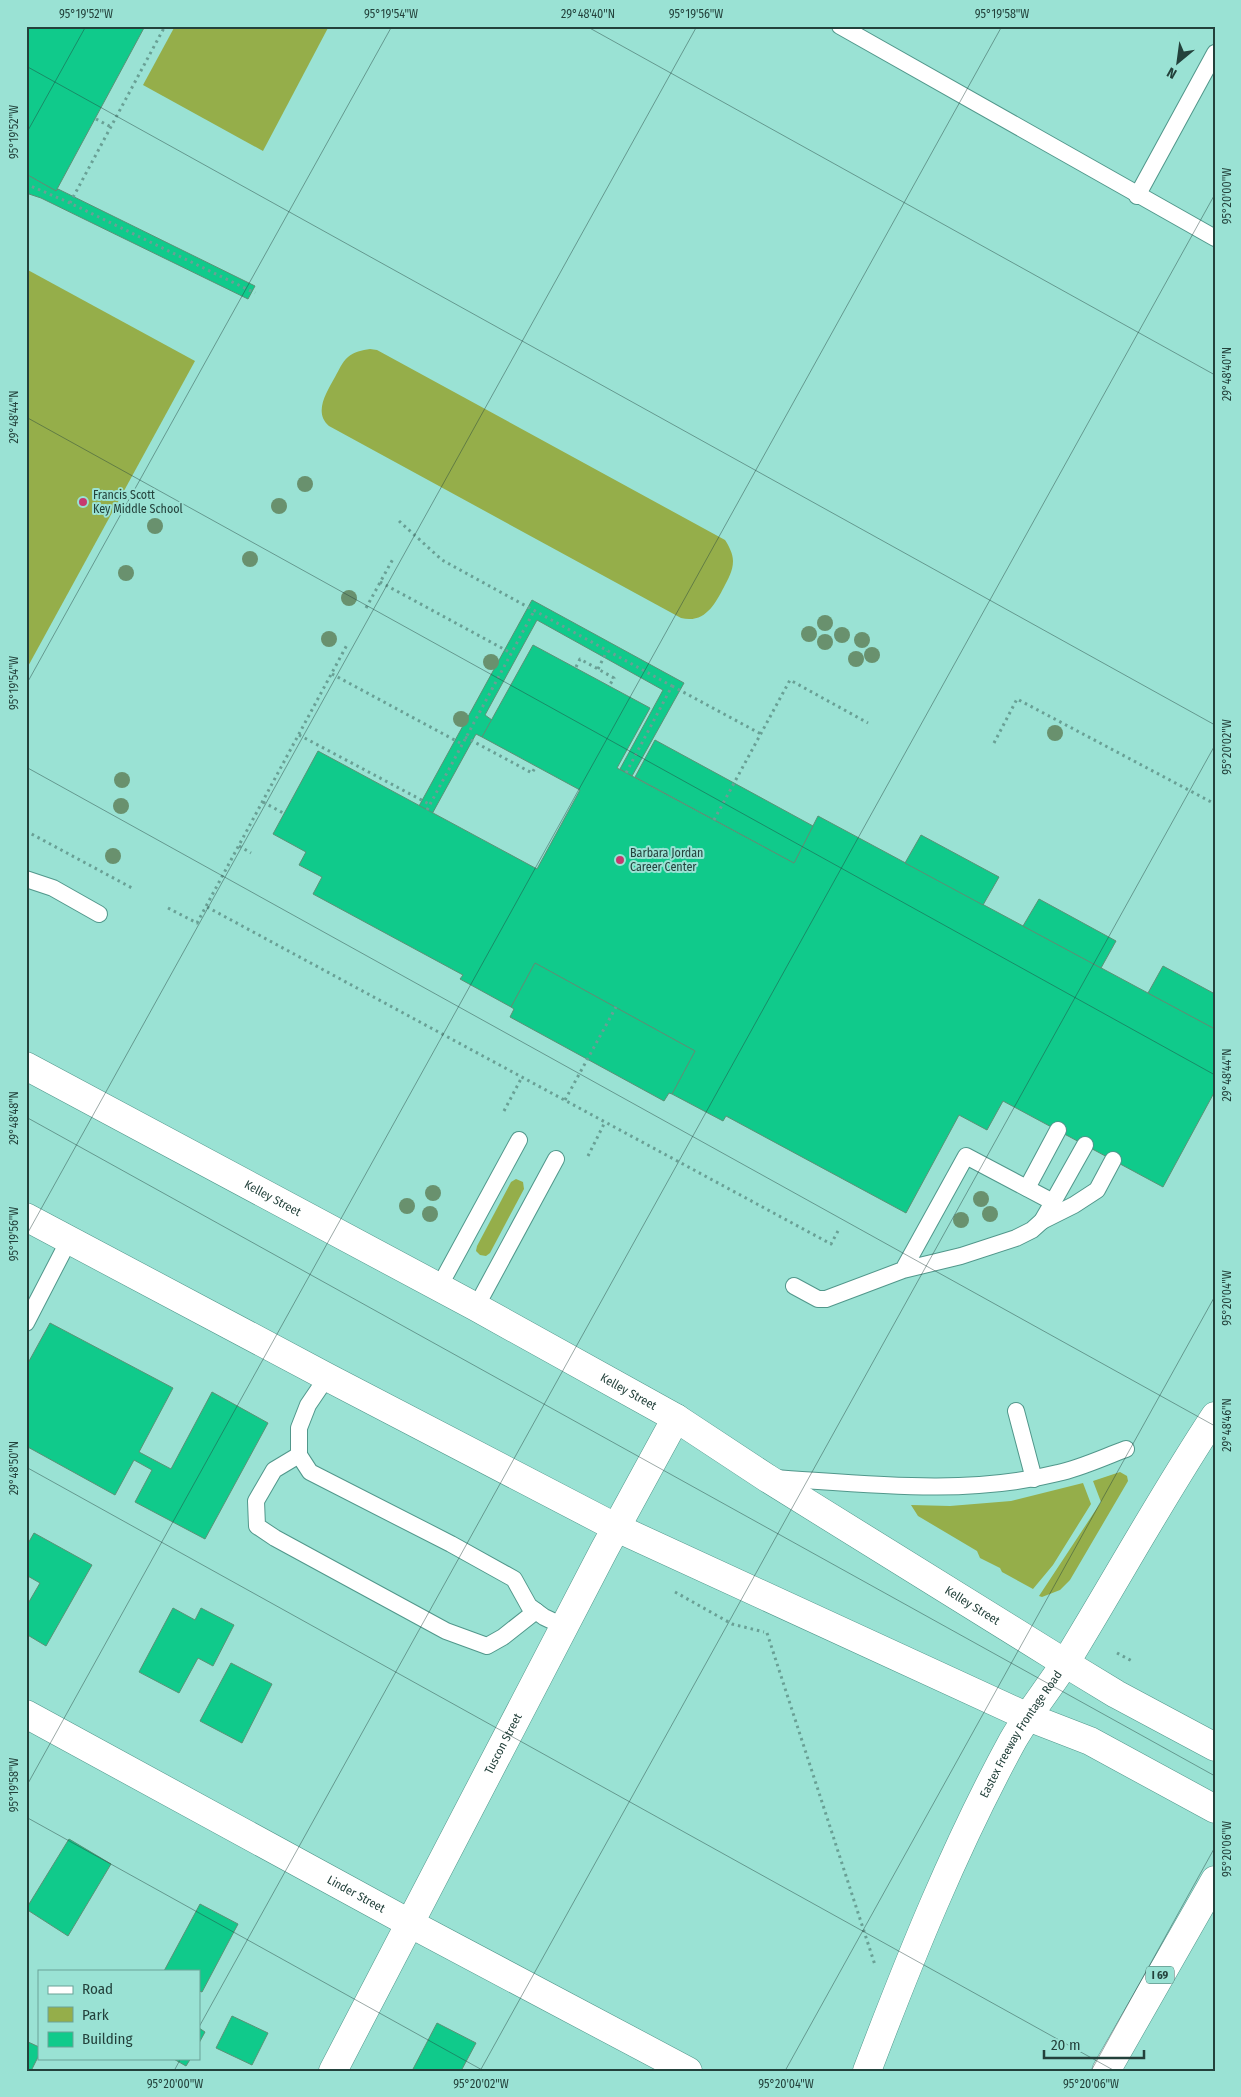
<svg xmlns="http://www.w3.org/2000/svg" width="1241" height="2097" font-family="'Fira Sans Condensed',sans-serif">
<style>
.green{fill:#95ae4a}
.building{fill:#10ca8b;stroke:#599276}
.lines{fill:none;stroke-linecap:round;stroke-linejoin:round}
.service-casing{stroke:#51978b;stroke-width:18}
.minor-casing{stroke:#51978b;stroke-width:29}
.secondary-casing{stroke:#51978b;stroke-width:29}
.motorway-casing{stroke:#51978b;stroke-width:29}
.path{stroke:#69a095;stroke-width:3;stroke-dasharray:2.5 4;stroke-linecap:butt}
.service{stroke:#fff;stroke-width:16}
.minor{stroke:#fff;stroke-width:28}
.secondary{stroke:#fff;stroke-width:28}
.motorway{stroke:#fff;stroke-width:28}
.tree{fill:#69916e}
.ticks{fill:none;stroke:#23413b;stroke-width:1;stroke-opacity:0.45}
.poi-dot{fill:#c63a6f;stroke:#9ae2d4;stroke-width:2}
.labels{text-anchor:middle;stroke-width:4;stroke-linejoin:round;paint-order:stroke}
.shield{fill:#9ae2d4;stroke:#477169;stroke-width:1}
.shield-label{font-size:11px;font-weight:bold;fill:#23413b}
.poi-label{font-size:12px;fill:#23413b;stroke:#9ae2d4;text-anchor:start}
.street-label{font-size:12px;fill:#23413b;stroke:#9ae2d4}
.neatline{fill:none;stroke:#23413b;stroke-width:2}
.ticks-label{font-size:12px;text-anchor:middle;fill:#23413b}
</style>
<rect width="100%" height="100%" fill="#9ae2d4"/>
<g class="green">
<path d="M175 26H329L263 151 143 85Z"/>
<path d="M26 269 195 361 26 670Z"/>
<path d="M370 349 377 350 725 540C729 546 733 554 733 561 733 571 728 579 724 587 715 604 705 624 681 618L329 426C313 412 327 392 335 377 339 370 342 362 348 357 354 352 362 350 370 349Z"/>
<path d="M516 1179 523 1182 524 1189 490 1253 486 1256 480 1255 476 1251 477 1246 511 1182Z"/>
<path d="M1120 1472 1127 1476 1128 1481 1070 1580 1060 1590 1042 1597 1039 1596 1101 1502 1093 1481Z"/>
<path d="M1083 1483 1091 1504 1053 1565 1033 1589 1002 1572 1000 1568 980 1558 977 1551 918 1516 911 1505 950 1506 1011 1501Z"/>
</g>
<g class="building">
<path d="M26 26H145L56 191 26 174Z"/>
<path d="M26 174 56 191 58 189 255 286 248 299 41 198 26 193Z"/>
<path d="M532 600 684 683 632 776 620 769 663 690 537 620 485 715 492 720 482 737 476 734 432 814 419 806Z"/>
<path d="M533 645 650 708 617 768 794 863 818 816 1215 1029V1091L1163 1187 1003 1101 987 1130 959 1115 906 1213 726 1116 723 1121 672 1094 695 1051 535 963 511 1007 460 979 463 975 313 894 322 877 299 865 306 852 273 834 318 751 537 869 580 790 482 737Z"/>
<path d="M655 740 813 826 794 863 635 777Z"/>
<path d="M921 835 999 877 983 905 905 863Z"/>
<path d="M1039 899 1116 941 1101 968 1023 926Z"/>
<path d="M535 963 695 1051 672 1094 669 1093 664 1101 510 1017 514 1009 511 1007Z"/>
<path d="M1163 966 1215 994V1029L1148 993Z"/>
<path d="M50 1323 173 1388 139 1452 171 1469 212 1392 268 1423 205 1539 135 1502 152 1470 134 1460 115 1495 26 1446V1362L28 1363Z"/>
<path d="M34 1533 92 1565 46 1646 26 1634V1607L40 1583 26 1575V1547Z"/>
<path d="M173 1608 195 1620 201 1608 234 1625 213 1666 198 1658 179 1693 139 1672Z"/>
<path d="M231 1663 272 1684 242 1743 200 1721Z"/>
<path d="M69 1839 111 1864 68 1936 26 1909Z"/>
<path d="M200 1904 238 1924 202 1992 199 1991V1971H164Z"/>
<path d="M232 2016 268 2033 252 2065 216 2048Z"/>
<path d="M437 2023 476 2043 461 2071H412Z"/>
<path d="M199 2028 205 2032 199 2043Z"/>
<path d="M26 2041 39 2047V2055L31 2071H26Z"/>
<path d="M172 2058H191L186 2066Z"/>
</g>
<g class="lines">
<g class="service-casing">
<g id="service">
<path d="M840 26 1215 238"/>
<path d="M1137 196 1215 53"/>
<path d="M26 879 53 888 99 914"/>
<path d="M1027 1188 1058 1130"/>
<path d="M1053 1202 1085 1145"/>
<path d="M1042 1221 1074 1205 1097 1190 1113 1160"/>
<path d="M794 1286 818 1299H826L903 1270 961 1256 1016 1238 1032 1230 1042 1221 1053 1202 966 1156 903 1270"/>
<path d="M439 1287 519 1140"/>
<path d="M476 1307 556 1159"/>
<path d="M26 1323 69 1240"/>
<path d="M327 1377 308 1405 299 1428V1455L310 1472 451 1544 514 1579 529 1606 544 1617 565 1627"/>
<path d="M1016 1411 1034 1479"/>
<path d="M299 1455 274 1470 256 1501 257 1526 275 1538 446 1631 487 1646 503 1637 536 1611"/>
<path d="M774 1478C868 1484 966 1496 1058 1473 1081 1468 1104 1457 1126 1449"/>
</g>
</g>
<g class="minor-casing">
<g id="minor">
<path id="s1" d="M26 1714 411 1924 688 2071"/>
<path id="s2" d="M333 2071 604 1550 676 1418"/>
</g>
</g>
<g class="secondary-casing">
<g id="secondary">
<path id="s3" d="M26 1066 476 1307 676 1418 767 1478 1065 1663 1116 1694 1215 1747"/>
<path d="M26 1217 327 1377 617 1528 1028 1717 1090 1741 1215 1809"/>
<path id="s4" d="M867 2071C910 1958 955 1846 1013 1740 1031 1709 1054 1682 1072 1652 1120 1573 1164 1493 1215 1416"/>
</g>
</g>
<g class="motorway-casing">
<path id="motorway" d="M1106 2071 1215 1880"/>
</g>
<g class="path">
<path d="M96 119 111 127"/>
<path d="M26 184 70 203 255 293"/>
<path d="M70 203 165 26"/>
<path d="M399 521 442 560 672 686 626 773"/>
<path d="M380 582 511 653"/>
<path d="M366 608 394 557"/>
<path d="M576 667 580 659 614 678 609 686"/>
<path d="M598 669 607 651"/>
<path d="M332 674 462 744"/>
<path d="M672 686 761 734"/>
<path d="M299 735 429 804"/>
<path d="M465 737 532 773 536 766"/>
<path d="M994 743 1017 699 1215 804"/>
<path d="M263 802 285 814"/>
<path d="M427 810 534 611"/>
<path d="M714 820 790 680 868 723"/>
<path d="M26 831 132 888"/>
<path d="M239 846 251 853"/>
<path d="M207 907 831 1244 838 1231"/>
<path d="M168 908 197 923 348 643"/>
<path d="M565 1100 616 1007"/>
<path d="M504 1111 522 1077"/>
<path d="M588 1156 605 1122"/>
<path d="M675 1592 732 1624 764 1632"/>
<path d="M767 1633 875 1965"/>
<path d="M1117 1653 1132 1661"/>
</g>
<use href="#service" class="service"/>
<use href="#minor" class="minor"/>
<use href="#secondary" class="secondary"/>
<use href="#motorway" class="motorway"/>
</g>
<g class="tree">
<circle cx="305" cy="484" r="8"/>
<circle cx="279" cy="506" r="8"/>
<circle cx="155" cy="526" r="8"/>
<circle cx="250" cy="559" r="8"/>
<circle cx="126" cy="573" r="8"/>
<circle cx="349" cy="598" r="8"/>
<circle cx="825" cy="623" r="8"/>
<circle cx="809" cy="634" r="8"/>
<circle cx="842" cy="635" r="8"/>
<circle cx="329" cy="639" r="8"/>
<circle cx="862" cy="640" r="8"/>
<circle cx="825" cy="642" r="8"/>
<circle cx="872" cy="655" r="8"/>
<circle cx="856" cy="659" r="8"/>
<circle cx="491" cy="662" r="8"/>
<circle cx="461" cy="719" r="8"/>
<circle cx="1055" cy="733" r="8"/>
<circle cx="122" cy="780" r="8"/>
<circle cx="121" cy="806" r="8"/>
<circle cx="113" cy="856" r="8"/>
<circle cx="433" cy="1193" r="8"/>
<circle cx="981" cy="1199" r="8"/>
<circle cx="407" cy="1206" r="8"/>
<circle cx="430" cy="1214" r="8"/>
<circle cx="990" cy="1214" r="8"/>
<circle cx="961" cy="1220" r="8"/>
</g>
<path class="ticks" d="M586 26 1215 375M26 66 1215 725M26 134 86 26M26 417 1215 1075M26 685 392 26M26 767 1215 1426M26 1117 1215 1776M26 1236 697 26M26 1467 1115 2071M26 1787 1002 26M26 1817 484 2071M199 2027 1215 194M174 2071 181 2058M480 2071 1215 745M785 2071 1215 1296M1091 2071 1215 1847"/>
<g class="poi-dot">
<circle cx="83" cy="502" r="5"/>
<circle cx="620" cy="860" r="5"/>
</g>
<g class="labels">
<rect class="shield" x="1146" y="1966.5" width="28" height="17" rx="4"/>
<g class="shield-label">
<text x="1160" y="1979">I 69</text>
</g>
<g class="poi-label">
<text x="93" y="499">Francis Scott<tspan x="93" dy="14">Key Middle School</tspan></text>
<text x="630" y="857">Barbara Jordan<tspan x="630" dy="14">Career Center</tspan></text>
</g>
<g class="street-label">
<text dy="4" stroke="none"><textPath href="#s3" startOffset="280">Kelley Street</textPath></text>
<text dy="4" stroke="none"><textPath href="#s3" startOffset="685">Kelley Street</textPath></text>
<text dy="4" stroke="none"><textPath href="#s3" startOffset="1090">Kelley Street</textPath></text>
<text dy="4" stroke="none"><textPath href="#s4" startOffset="371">Eastex Freeway Frontage Road</textPath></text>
<text dy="4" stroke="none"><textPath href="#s2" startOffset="369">Tuscon Street</textPath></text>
<text dy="4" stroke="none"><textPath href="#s1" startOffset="376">Linder Street</textPath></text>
</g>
</g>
<rect width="1241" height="2097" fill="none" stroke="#9ae2d4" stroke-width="55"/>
<rect x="38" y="1970" width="162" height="90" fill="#9ae2d4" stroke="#6aa297"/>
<rect x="48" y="1986" width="25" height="8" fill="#ffffff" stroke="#6aa297"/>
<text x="82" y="1994" font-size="15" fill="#23413b">Road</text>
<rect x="48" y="2007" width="25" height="15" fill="#95ae4a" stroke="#6aa297"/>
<text x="82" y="2020" font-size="15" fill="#23413b">Park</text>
<rect x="48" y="2032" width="25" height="15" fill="#10ca8b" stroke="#6aa297"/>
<text x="82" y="2044" font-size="15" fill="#23413b">Building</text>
<g transform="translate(1178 62) rotate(209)" stroke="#9ae2d4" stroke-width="4" paint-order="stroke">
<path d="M0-4L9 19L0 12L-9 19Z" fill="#23413b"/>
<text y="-8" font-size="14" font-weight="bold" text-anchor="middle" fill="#23413b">N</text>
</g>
<path d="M1044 2050v8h100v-8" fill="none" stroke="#23413b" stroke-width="2.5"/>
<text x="1051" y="2050" font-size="15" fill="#23413b" stroke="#9ae2d4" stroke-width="4" paint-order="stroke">20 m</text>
<rect x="28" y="28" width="1186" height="2042" class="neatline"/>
<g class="ticks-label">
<text x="86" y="18">95°19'52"W</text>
<text x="391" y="18">95°19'54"W</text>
<text x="588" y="18">29°48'40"N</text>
<text x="696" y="18">95°19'56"W</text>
<text x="1002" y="18">95°19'58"W</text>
<text transform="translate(14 132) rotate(-90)" y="4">95°19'52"W</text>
<text transform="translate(1227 196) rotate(-90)" y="4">95°20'00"W</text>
<text transform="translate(1227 374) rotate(-90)" y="4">29°48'40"N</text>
<text transform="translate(14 417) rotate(-90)" y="4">29°48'44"N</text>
<text transform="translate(14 683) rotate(-90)" y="4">95°19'54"W</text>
<text transform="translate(1227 747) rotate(-90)" y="4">95°20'02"W</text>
<text transform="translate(1227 1075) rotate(-90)" y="4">29°48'44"N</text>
<text transform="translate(14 1118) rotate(-90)" y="4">29°48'48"N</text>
<text transform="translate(14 1234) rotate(-90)" y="4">95°19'56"W</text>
<text transform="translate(1227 1298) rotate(-90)" y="4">95°20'04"W</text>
<text transform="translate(1227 1425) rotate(-90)" y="4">29°48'46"N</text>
<text transform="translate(14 1468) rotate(-90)" y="4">29°48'50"N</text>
<text transform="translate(14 1785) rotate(-90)" y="4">95°19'58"W</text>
<text transform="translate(1227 1849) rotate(-90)" y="4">95°20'06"W</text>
<text x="175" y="2088">95°20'00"W</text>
<text x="481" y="2088">95°20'02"W</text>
<text x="786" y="2088">95°20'04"W</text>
<text x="1091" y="2088">95°20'06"W</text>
</g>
</svg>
